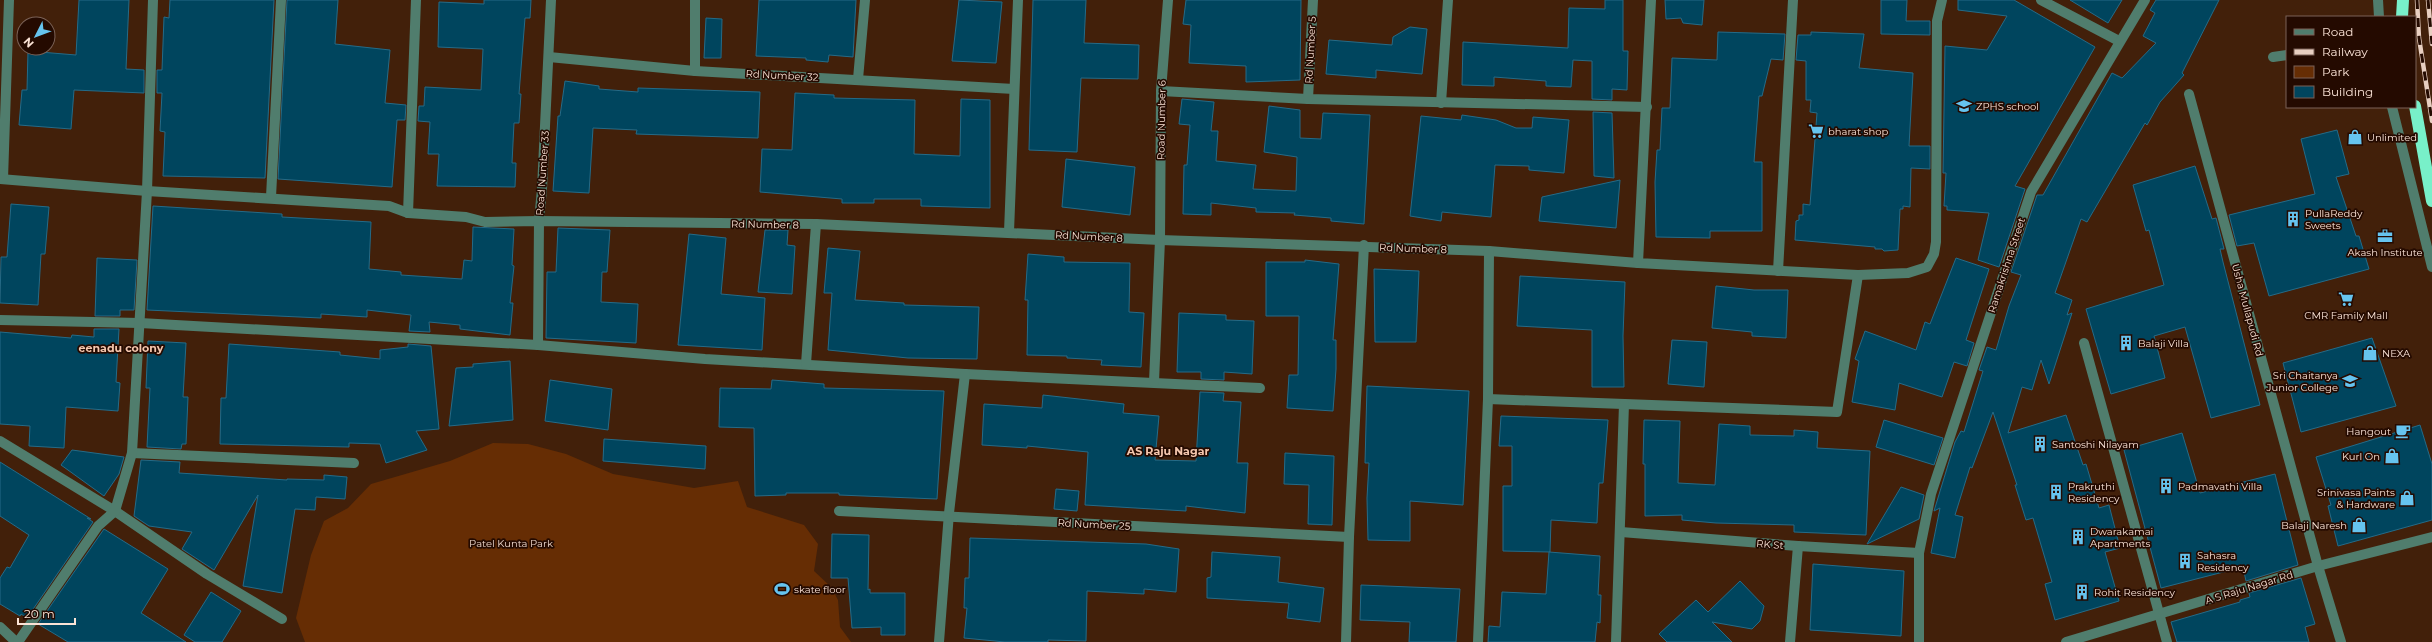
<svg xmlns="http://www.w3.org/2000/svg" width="2432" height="642" font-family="Montserrat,sans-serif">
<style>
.green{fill:#662d04}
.building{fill:#00455e;stroke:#246b88}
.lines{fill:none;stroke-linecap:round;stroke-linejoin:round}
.minor{stroke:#507d6d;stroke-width:10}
.highway{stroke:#78f0c9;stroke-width:12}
.rail-casing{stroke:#e8cfc1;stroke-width:4.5}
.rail{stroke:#240a00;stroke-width:3;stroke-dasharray:9;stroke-linecap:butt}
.labels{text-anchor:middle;stroke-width:3.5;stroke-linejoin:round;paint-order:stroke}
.street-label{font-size:10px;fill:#fbe3d6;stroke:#240a00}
.poi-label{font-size:10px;fill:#fbe3d6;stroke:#240a00;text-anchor:start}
.park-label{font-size:10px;fill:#eed7cb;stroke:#240a00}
.neighbourhood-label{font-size:11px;font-weight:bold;fill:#f5c7ae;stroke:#240a00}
</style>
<rect width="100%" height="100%" fill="#42200a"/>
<path class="green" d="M493 443 528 444 566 454 613 474 694 488 738 481 747 507 804 525 818 544 814 571 831 587 838 600 840 627 851 642H305L296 618 311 555 324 521 348 508 371 484 450 461Z"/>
<g class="building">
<path d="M79 0H129L126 69 144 70V93L74 90 71 129 19 125 22 90H27L28 51 76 55Z"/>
<path d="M170 0H274L265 178 163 176 165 132 160 131 162 93H157V70H162L164 17 169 18Z"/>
<path d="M287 0H338L335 44 390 50 385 103 406 105 405 120H397L392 187 278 179Z"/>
<path d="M484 0H531L530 18H525L519 94H521L519 123H514L512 163H516L515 187 437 186 439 154H428L430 122 418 121 419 106H424L425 87 481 90 483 49 438 47 439 2 484 4Z"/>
<path d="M759 0H856L853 57 829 55 828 62 806 60V58L756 56Z"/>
<path d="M959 0 1002 2 996 63 952 61Z"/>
<path d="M1033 0H1086L1084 43 1139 45 1138 79 1081 78 1077 152 1029 150Z"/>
<path d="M1186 0H1301L1300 80 1246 82V66L1189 63 1191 25 1183 24Z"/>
<path d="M1605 0H1623V51H1628L1627 90 1612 89V100L1592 99V61L1573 60 1571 87 1546 86V81L1494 77V86L1462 85 1463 42 1568 48 1569 8 1605 9Z"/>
<path d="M1665 0H1704L1702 25 1683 23 1681 18 1666 19Z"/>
<path d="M1881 0H1907L1906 21H1930V35L1881 34Z"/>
<path d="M1958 0H2014L2095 47 2015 186 2025 189 1999 267 1978 260 1989 213 1947 210V206H1944L1946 173H1943L1945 46 1987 50 2007 16 1958 10Z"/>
<path d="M2070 0H2122L2108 23Z"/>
<path d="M2156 0H2219L2182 73 2184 75 2160 102 2147 125 2145 123 2087 222 2081 219 2055 293 2072 300 2067 315 2072 313 2049 384 2041 360 2032 390 2022 387 2008 433 2066 415 2083 465 2086 464 2099 508 2109 505 2120 548 2105 552 2119 601 2055 620 2045 584 2052 582 2033 518 2026 520 2015 485H2017L1993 412 1972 468 1970 467 1955 515 1963 517 1955 558 1931 553 1940 508 1934 511 1955 442 1961 431 1964 432 1983 371 1979 370 1987 347 1996 350 2009 306 2021 275 2011 272 2037 195H2043L2112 73 2122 78 2156 43 2143 36 2155 13 2150 10Z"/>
<path d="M706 18 722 19 721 58H704Z"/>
<path d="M1410 27 1427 29 1422 74 1376 70V78L1326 74 1329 40 1392 45 1393 37Z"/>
<path d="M1718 32 1785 34 1783 60 1771 59 1762 96H1759L1754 162H1762V231H1710V238L1656 237 1655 182 1657 150H1660L1662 108H1670L1672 58 1717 60Z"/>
<path d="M1811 32 1864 34 1859 68 1913 73 1909 146H1930V169L1911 168 1910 207 1903 206V209H1900L1898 250 1884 251 1882 249H1875V247L1795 240 1796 221 1799 220V215H1803V204L1810 205 1817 113 1810 112 1811 100H1806V61L1796 60 1798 35H1811Z"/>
<path d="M565 81 599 86V89L638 92V88L760 92 758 138 636 134 637 130 593 128 589 193 553 191 558 116H560Z"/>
<path d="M795 93 834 95V98L915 100 914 154 960 156 961 99 990 100V208L921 206V199H874V203H842V199L760 192 762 149 792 150Z"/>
<path d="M1182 99 1214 102 1211 131H1218L1216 161 1256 165 1253 189 1296 191 1297 157 1264 152 1269 106 1300 110V138L1321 139 1323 113 1370 115 1364 224 1331 221V218L1294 215 1295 213 1256 212V208L1211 203V215L1183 214 1184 165H1187L1190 125 1179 124Z"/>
<path d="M1593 112 1612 113 1614 178 1594 176Z"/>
<path d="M1462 115 1496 120 1516 128H1532L1533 117 1569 120 1564 173 1529 170V166L1495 165 1491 217 1442 212 1441 221 1410 216 1421 116 1461 120Z"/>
<path d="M2337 130 2349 174 2336 177 2356 236H2359L2369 269 2269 296 2254 243 2237 246 2229 215 2315 194 2301 139Z"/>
<path d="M1066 159 1135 167 1130 215 1062 207Z"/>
<path d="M2195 166 2212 219 2216 218 2224 249H2220L2223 262 2260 405 2211 418 2185 327 2154 336 2165 378 2111 394 2086 309 2164 285 2149 230 2146 231 2133 185Z"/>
<path d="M1620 180 1616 228 1539 221 1542 197Z"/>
<path d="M11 204 49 207 45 254H41L38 305 0 303 1 257H7Z"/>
<path d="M153 206 282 214V217L371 222 369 269 401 272V275L462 279 464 260 472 261 473 227 514 229 512 265 514 266 510 303H513L510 335 460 329V325L429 322 430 332 409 331 411 315 367 310V317L321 314V318L147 310Z"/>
<path d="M558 228 610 230 607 272H602L601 302 638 304 636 343 546 338 547 272H556Z"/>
<path d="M765 230H788L787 245 795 246 792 294 758 292Z"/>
<path d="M689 234 726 238 721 294 765 298 762 350 678 345Z"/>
<path d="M828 248 860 251 855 300 904 303V305L979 307 977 359 908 358 828 350 832 293H824Z"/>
<path d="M1028 254 1064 257V262L1130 263 1129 312 1144 313 1141 367 1101 365 1102 360 1067 358V356L1027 355 1028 300H1025Z"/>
<path d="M97 258 137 260 134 310H120V316H95Z"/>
<path d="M1956 258 1989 269 1966 340 1974 343 1967 366 1954 362 1942 397 1899 383 1895 410 1852 402 1859 361 1855 359 1865 331 1916 350 1925 322 1930 324Z"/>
<path d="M1305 260 1339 264 1333 340H1336V369L1333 411 1287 408 1289 375H1298L1299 316H1266V262H1305Z"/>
<path d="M1374 269 1419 271 1416 342H1375Z"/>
<path d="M1520 276 1625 282 1623 336 1624 387H1592V330L1517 326Z"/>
<path d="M1716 286 1754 290H1788L1786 338 1752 336V332L1712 328Z"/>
<path d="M1179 313 1226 315V320L1254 321 1252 374 1224 372V380L1201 379V372H1177Z"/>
<path d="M94 329H119L116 382 120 383 118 411 66 407 64 448 29 446 30 426 0 424V332L71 338 72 335 94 337Z"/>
<path d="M2372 338 2396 406 2301 432 2283 363Z"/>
<path d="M1672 340 1707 342 1704 387 1668 384Z"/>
<path d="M148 341 186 343 183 397H188L186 444H182L181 449 147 447 150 388H146Z"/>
<path d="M229 344 340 352V355L380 359V350L408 347V344L431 346 439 429 416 431 427 450 386 463 380 444 349 443V447L220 444 221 398H226Z"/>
<path d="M510 361 513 420 449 426 456 368 473 367V364Z"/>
<path d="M550 380 612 389 608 430 545 421Z"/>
<path d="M772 380 824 384V388L944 391 937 499 839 495V493H786V495L755 496 754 428 719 427 720 388 771 389Z"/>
<path d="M1367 386 1469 391 1463 505 1410 501V541L1368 540 1367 498 1369 463H1365Z"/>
<path d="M1200 392 1224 393 1223 401 1241 402 1237 463H1248L1245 513 1186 506V511L1085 505 1088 452 1027 446V448L982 445 984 404 1042 408 1043 395 1124 404 1123 413 1159 416 1155 460 1196 461Z"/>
<path d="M1501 416 1608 420 1603 483H1599L1597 523 1551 520 1550 552 1503 551V486H1512V446H1499Z"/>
<path d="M1644 420 1680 421 1678 483 1715 485 1719 424 1750 426V435L1794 436V430L1818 432 1817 448 1870 451 1866 535 1794 532V525L1716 523 1682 520V515L1645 516V464H1643Z"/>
<path d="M1884 420 1943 438 1934 465 1876 447Z"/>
<path d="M2420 425 2432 464V520L2338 546 2328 506 2331 505 2316 457Z"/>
<path d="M2182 433 2200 493 2275 474 2298 565 2246 581 2243 567 2161 588 2124 450Z"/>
<path d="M604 439 706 446 705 469 603 461Z"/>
<path d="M72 450 124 457 119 474 104 496 61 465Z"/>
<path d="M1285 453 1334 456 1332 525 1308 524 1309 485 1284 484Z"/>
<path d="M141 460 180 462 179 473 287 480V479L324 480V475L347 477 345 499 316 497 315 510 295 509 282 593 243 586 258 495 214 570 182 549 192 532 149 526 134 516Z"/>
<path d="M0 462 91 519 87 518 93 522 27 618 21 614 20 616 0 604V578L7 567 10 568 29 535 0 516Z"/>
<path d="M1901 487 1924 495 1919 519 1867 544Z"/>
<path d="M1056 489 1079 491 1077 511 1054 509Z"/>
<path d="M104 529 168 569 141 613 186 642H68L38 624Z"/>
<path d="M832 534 869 535 868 590 870 589V593H905V635H881V627L852 628 848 578H831Z"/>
<path d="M970 538 1146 544 1179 549 1176 592 1144 589V594L1087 591 1086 641 1048 640V642H1005L964 638 967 608H964L965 578H969Z"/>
<path d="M1212 552 1280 557 1278 582 1324 588 1320 622 1287 618 1289 603 1207 598V578L1211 577Z"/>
<path d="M1549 552 1600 556 1598 595H1601L1600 623 1597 622 1595 642H1488L1489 626 1500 627 1502 592 1546 594Z"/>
<path d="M1813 564 1904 571 1901 636 1810 630Z"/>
<path d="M2301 578 2315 624 2305 627 2309 642H2177L2171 622 2240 602V600L2250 597 2249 593Z"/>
<path d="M1740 581 1764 606 1760 621 1752 629 1712 622 1732 642H1667L1659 634 1696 600 1708 612Z"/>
<path d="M1361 585 1460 589 1456 642H1409L1410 622 1360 620Z"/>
<path d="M211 592 241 611 222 642H195L184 635Z"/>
</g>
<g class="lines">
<g class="minor">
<path d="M2041 0 2119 41"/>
<path d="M2378 0 2379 17"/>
<path d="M549 57 695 71 1014 89"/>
<path d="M2273 57 2287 55"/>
<path d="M695 71V0"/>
<path d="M858 79 865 0"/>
<path d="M1161 91 1308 99 1647 107"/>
<path d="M2189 94 2318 566 2341 642"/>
<path d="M1308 99 1313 0"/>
<path d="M1441 103 1448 0"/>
<path d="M2392 107 2432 267"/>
<path d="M0 179 147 191 389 206 408 213 466 217 485 222 539 221 816 224 1160 240 1489 251 1638 263"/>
<path d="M3 179 9 0"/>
<path d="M271 197 281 0"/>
<path d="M408 213 416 0"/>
<path d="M1009 232 1018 0"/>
<path d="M1778 271 1793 0"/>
<path d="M1858 275 1908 273 1927 267 1934 254 1936 242 1937 21 1942 0"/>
<path d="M0 320 140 323 538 345 705 359 965 374 1260 388"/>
<path d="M2084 343 2167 642"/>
<path d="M538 345 539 221 542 189 551 0"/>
<path d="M806 364 816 224"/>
<path d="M1154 382 1160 240 1161 91 1168 0"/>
<path d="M1488 399 1837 412 1858 275 1638 263 1651 0"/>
<path d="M0 441 115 511 207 574 282 619"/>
<path d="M132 453 354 463"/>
<path d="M839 511 1349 537"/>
<path d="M1621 532 1798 546 1919 553"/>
<path d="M0 627 16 642"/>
<path d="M18 642 98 526 115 511 132 453 147 191 153 0"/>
<path d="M939 642 949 513 965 374"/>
<path d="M1346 642 1349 537 1364 245"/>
<path d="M1478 642 1488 399 1489 251"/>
<path d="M1616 642 1624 404"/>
<path d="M1790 642 1798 546"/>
<path d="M1919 642V553L1931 494 2031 192 2145 0"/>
<path d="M2066 642 2318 566 2432 537"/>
</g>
<g class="highway">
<path d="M2402 17 2403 0"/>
<path d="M2415 106 2432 201"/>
</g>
<g class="rail-casing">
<g id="rail">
<path d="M2417 0 2419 38 2432 121"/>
<path d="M2428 0 2432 44"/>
</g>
</g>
<use href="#rail" class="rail"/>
</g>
<defs>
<g id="school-bare" transform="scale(1.2)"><path d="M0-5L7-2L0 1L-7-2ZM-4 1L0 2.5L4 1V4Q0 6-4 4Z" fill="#66c4ef" stroke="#240a00" stroke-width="2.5" paint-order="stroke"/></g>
<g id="supermarket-bare" transform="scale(1.2)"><path d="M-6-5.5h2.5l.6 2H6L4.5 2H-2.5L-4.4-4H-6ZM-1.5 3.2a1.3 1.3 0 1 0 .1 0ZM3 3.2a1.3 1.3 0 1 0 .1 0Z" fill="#66c4ef" stroke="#240a00" stroke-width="2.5" paint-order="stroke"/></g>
<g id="shop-bare" transform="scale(1.2)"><path d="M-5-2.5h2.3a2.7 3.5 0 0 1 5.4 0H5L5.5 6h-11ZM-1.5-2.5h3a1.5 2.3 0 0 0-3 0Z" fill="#66c4ef" stroke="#240a00" stroke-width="2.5" paint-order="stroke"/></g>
<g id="building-bare" transform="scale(1.2)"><path d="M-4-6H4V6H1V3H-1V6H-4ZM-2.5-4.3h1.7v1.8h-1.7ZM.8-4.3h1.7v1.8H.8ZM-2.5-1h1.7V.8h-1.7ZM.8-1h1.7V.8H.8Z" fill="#66c4ef" stroke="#240a00" stroke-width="2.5" paint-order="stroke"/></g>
<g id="office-bare" transform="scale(1.2)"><path d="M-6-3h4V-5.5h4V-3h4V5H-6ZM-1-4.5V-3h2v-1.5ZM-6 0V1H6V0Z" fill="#66c4ef" stroke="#240a00" stroke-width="2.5" paint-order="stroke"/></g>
<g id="university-bare" transform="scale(1.2)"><path d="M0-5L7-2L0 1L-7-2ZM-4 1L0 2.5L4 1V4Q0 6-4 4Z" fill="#66c4ef" stroke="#240a00" stroke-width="2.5" paint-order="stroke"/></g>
<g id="cafe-bare" transform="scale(1.2)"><path d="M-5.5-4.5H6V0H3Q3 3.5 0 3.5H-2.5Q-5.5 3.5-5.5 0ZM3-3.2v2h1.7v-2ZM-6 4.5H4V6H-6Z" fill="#66c4ef" stroke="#240a00" stroke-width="2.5" paint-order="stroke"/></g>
<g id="stadium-bare" transform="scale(1.2)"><path d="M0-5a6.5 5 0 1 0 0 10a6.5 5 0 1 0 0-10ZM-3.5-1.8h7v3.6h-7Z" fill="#66c4ef" stroke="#240a00" stroke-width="2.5" paint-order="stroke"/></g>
</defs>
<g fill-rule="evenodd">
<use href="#school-bare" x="1964" y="106"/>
<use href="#supermarket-bare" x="1816" y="131"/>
<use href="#shop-bare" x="2355" y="137"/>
<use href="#building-bare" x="2293" y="219"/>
<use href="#office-bare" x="2385" y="236"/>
<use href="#supermarket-bare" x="2346" y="299"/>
<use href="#building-bare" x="2126" y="343"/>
<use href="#shop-bare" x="2370" y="353"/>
<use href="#university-bare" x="2350" y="381"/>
<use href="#cafe-bare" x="2403" y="431"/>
<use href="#building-bare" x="2040" y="444"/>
<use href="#shop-bare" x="2392" y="456"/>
<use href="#building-bare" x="2166" y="486"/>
<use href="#building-bare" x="2056" y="492"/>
<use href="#shop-bare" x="2407" y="498"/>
<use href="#shop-bare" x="2359" y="525"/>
<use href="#building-bare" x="2078" y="537"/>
<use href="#building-bare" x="2185" y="561"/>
<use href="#stadium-bare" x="782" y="589"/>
<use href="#building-bare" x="2082" y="592"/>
</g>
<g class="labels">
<g class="street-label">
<text transform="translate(1310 50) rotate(-87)" y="4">Rd Number 5</text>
<text transform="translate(782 75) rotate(3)" y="4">Rd Number 32</text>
<text transform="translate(1161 120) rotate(-89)" y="4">Road Number 6</text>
<text transform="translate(542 173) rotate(-86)" y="4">Road Number 33</text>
<text transform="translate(765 224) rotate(1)" y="4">Rd Number 8</text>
<text transform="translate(1089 236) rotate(3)" y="4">Rd Number 8</text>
<text transform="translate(1413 248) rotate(2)" y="4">Rd Number 8</text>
<text transform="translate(2006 265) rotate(-72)" y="4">Ramakrishna Street</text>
<text transform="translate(2248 310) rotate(75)" y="4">Usha Mullapudi Rd</text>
<text transform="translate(1094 524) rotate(3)" y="4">Rd Number 25</text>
<text transform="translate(1770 544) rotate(5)" y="4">RK St</text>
<text transform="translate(2249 587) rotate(-17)" y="4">A S Raju Nagar Rd</text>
</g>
<g class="poi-label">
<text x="1976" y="110">ZPHS school</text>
<text x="1828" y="135">bharat shop</text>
<text x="2367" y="141">Unlimited</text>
<text x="2305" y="217">PullaReddy<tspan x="2305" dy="12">Sweets</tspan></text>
<text x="2385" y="256" text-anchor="middle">Akash Institute</text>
<text x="2346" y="319" text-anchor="middle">CMR Family Mall</text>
<text x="2138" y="347">Balaji Villa</text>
<text x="2382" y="357">NEXA</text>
<text x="2338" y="379" text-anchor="end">Sri Chaitanya<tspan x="2338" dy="12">Junior College</tspan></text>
<text x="2391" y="435" text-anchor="end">Hangout</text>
<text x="2052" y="448">Santoshi Nilayam</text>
<text x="2380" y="460" text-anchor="end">Kurl On</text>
<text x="2068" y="490">Prakruthi<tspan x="2068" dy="12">Residency</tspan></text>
<text x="2178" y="490">Padmavathi Villa</text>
<text x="2395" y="496" text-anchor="end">Srinivasa Paints<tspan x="2395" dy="12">&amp; Hardware</tspan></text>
<text x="2347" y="529" text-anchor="end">Balaji Naresh</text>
<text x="2090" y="535">Dwarakamai<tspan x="2090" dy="12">Apartments</tspan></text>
<text x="2197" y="559">Sahasra<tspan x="2197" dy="12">Residency</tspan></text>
<text x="794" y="593">skate floor</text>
<text x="2094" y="596">Rohit Residency</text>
</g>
<g class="park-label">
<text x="511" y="547">Patel Kunta Park</text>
</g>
<g class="neighbourhood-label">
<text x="121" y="352">eenadu colony</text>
<text x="1168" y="455">AS Raju Nagar</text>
</g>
</g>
<rect x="2286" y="16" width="130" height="92" fill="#240a00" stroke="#7a6156"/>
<rect x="2294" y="29" width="20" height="6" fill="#507d6d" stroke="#7a6156"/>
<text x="2322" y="36" font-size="12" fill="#fbe3d6">Road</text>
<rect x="2294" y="49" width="20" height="6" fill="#e8cfc1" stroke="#7a6156"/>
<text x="2322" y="56" font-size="12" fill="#fbe3d6">Railway</text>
<rect x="2294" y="66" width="20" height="12" fill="#662d04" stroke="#7a6156"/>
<text x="2322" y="76" font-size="12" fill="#fbe3d6">Park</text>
<rect x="2294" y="86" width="20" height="12" fill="#00455e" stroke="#7a6156"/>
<text x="2322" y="96" font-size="12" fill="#fbe3d6">Building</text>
<g transform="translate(36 36) rotate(228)"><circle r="19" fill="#240a00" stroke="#7a6156"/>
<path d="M0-3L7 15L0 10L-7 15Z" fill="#66c4ef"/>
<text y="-6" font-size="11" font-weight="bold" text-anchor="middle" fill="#fbe3d6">N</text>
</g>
<path d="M18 618v6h57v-6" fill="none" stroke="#fbe3d6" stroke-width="2"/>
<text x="24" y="618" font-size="12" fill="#fbe3d6" stroke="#240a00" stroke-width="3" paint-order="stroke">20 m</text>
</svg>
